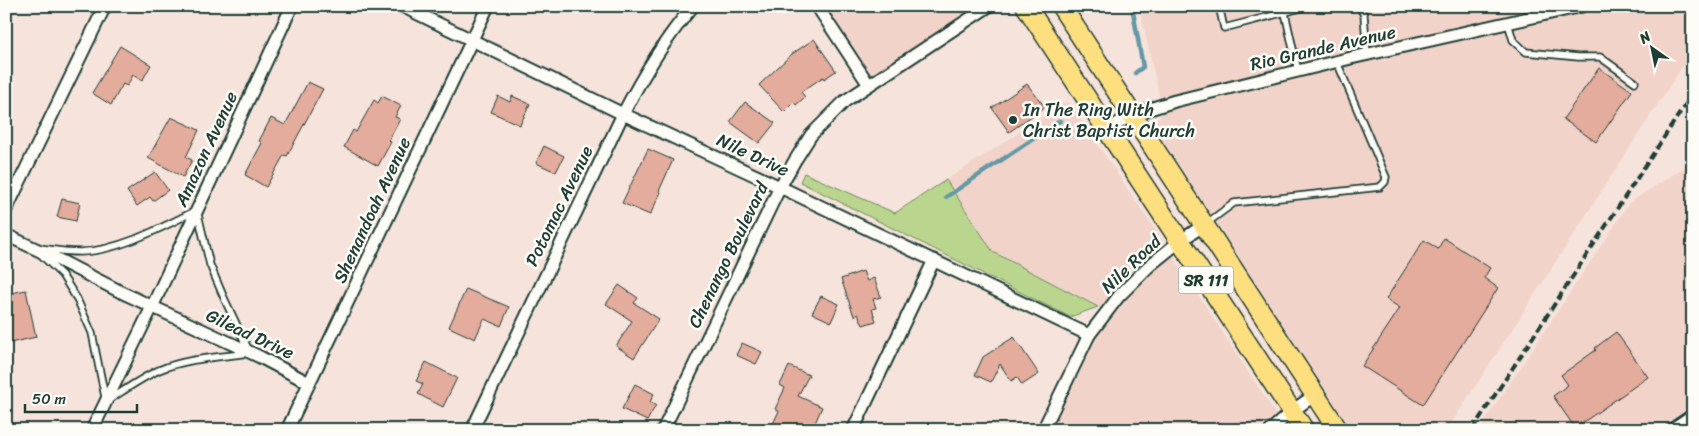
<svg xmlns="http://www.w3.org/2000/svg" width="1699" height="436" font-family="Sriracha,sans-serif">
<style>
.built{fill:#f1d3c9}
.green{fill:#bad68e;stroke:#6c8a61}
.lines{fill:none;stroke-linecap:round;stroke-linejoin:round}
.stream{stroke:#6299a5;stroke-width:4.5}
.building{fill:#e4ac9c;stroke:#1f3d34}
.lane-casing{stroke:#1f3d34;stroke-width:9}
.street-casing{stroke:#1f3d34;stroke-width:15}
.primary-casing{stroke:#1f3d34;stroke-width:22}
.lane{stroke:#fdfcf7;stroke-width:5.5}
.street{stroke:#fdfcf7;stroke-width:11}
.primary{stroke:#fedf80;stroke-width:19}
.rail{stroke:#1f3d34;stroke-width:4;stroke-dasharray:8 4;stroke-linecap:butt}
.poi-dot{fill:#1f3d34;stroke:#fdfcf7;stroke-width:2}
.labels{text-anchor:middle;stroke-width:5;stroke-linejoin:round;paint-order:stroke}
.shield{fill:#fdfcf7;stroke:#62766e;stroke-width:1}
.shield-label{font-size:16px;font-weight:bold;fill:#1f3d34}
.street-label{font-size:18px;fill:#1f3d34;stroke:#fdfcf7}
.poi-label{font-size:18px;fill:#1f3d34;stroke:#fdfcf7;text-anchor:start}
</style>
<rect width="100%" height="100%" fill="#f6e4dc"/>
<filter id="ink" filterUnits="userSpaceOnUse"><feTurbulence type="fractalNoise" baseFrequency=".02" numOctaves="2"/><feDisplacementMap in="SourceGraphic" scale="10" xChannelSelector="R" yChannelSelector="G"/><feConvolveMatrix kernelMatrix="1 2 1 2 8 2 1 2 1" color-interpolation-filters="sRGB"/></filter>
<g filter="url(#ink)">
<g class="built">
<path d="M824 6H1002L879 89Z"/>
<path d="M1139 6H1693V50L1447 430H1352L1152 124 1163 113Z"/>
<path d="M1068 101 1173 256 1286 430H1051L1094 338 1112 314 993 252 946 180Z"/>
<path d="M1693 162V405L1656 430H1479L1630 202Z"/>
</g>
<path class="green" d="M804 173 895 213 946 180 993 252 1098 307 1070 317 800 182Z"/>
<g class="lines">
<g class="stream">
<path d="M1132 6 1143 67 1135 73"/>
<path d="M946 197 1060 121"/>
</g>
</g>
<g class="building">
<path d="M814 39 836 71 824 79 823 77 801 92 805 97 796 105 794 102 784 112 759 85 792 54Z"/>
<path d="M120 46 151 65 142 81 133 75 127 86 123 84 111 105 92 93Z"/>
<path d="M1599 68 1632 91 1596 142 1563 119Z"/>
<path d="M308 82 323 89 287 156 284 155 266 187 245 175 262 143 259 141 271 118 285 125Z"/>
<path d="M1027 84 1045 107 1009 132 992 108Z"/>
<path d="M382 96 401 106 395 117 400 119 389 140 391 142 378 166 344 147 353 130 356 132 374 100 378 103Z"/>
<path d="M498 96 510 102 512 96 530 104 520 125 491 112Z"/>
<path d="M745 102 775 123 759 143 730 122Z"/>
<path d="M171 117 199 130 186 157 192 160 183 177 148 158Z"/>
<path d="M544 146 564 156 556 172 536 163Z"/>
<path d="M648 149 673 160 659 191 661 192 650 215 622 203Z"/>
<path d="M155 172 168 190 153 201 150 197 137 206 127 191Z"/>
<path d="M62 199 80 203 76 221 57 217Z"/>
<path d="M1444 238 1490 268 1484 278 1498 288 1423 405 1362 366 1400 308 1386 299 1424 240 1438 249Z"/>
<path d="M863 271 867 281 874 278 881 297 873 299 876 308 872 309 876 321 863 325 858 314 854 316 841 279Z"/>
<path d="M619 285 638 298 634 303 659 319 634 358 616 346 632 321 606 304Z"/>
<path d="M466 289 509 307 501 326 484 319 475 339 449 327Z"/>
<path d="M26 290 36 337 6 344V294Z"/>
<path d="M821 296 839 304 831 322 812 313Z"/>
<path d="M1616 332 1648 377 1575 428 1553 396 1568 385 1561 375 1596 350 1595 348Z"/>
<path d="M1014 337 1039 374 1022 385 1017 377 1011 381 1000 364 991 382 975 375 983 357Z"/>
<path d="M742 343 762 352 756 364 736 355Z"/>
<path d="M426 362 457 378 443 407 418 394 423 384 416 381Z"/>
<path d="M789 366 809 375 798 396 822 407 812 430H770L779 411 775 409 785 388 780 385Z"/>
<path d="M635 384 654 394 650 402 656 405 647 421 622 409Z"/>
</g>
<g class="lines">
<g class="lane-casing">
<g id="lane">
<path d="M1219 6 1224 28 1309 6"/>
<path d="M1359 6 1364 15 1367 55"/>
<path d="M1535 6 1538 16"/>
<path d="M1285 13 1298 71"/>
<path d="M1508 23 1513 40 1526 52 1578 57H1600L1635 82"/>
<path d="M197 210 210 265 224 298 250 353C221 357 187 358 159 370 141 378 123 391 106 402L92 333 77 299 62 275 33 247C48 249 64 252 80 252 119 251 163 227 197 210Z"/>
<path d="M1207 223 1234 203 1380 187 1385 182 1386 177 1337 62"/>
</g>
</g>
<g class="street-casing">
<g id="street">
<path d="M402 6 623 114 780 187 1089 335"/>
<path d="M817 6 869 85"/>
<path d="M1106 131 1131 115 1175 101 1351 58 1582 6"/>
<path d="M6 210 105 6"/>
<path d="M6 235 55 258 121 292 260 357 309 383"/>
<path d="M92 430 152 307 292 6"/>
<path d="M287 430 488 6"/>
<path d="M472 430 623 114C643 75 665 39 693 6"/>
<path d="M663 430 780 187 794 162 811 135 845 101 989 6"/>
<path d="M853 430 934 260"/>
<path d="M1043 430 1089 335 1119 296 1149 266 1180 241 1204 225"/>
<path d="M1271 430 1292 411 1315 395"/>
<path d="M1671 430 1693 415"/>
</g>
</g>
<g class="primary-casing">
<g id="primary">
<path d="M1026 6 1304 430"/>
<path d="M1061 6 1338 430"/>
</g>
</g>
<use href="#lane" class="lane"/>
<use href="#street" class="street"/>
<use href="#primary" class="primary"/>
<path class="rail" d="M1472 430 1693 93"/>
</g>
</g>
<circle class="poi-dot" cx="1013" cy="120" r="5"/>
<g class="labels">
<rect class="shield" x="1178.5" y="266.5" width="55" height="27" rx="4"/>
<g class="shield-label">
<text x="1206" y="286">SR 111</text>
</g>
<g class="street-label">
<text transform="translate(1323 48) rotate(-13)" y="6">Rio Grande Avenue</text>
<text transform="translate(206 149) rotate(-65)" y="6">Amazon Avenue</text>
<text transform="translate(753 155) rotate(25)" y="6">Nile Drive</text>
<text transform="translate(559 206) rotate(-64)" y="6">Potomac Avenue</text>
<text transform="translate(372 210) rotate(-65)" y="6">Shenandoah Avenue</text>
<text transform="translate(728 255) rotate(-64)" y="6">Chenango Boulevard</text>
<text transform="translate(1131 264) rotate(-44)" y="6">Nile Road</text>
<text transform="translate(250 334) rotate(25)" y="6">Gilead Drive</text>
</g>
<g class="poi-label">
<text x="1023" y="116">In The Ring With<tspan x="1023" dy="21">Christ Baptist Church</tspan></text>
</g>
</g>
<rect width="1699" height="436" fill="none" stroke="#fdfcf7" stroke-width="25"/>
<rect x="12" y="12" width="1674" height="411" fill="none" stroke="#1f3d34" stroke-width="2" filter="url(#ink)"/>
<g transform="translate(1652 48) rotate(327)" stroke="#fdfcf7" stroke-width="4" paint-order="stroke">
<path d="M0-4L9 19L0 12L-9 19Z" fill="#1f3d34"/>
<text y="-8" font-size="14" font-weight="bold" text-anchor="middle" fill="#1f3d34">N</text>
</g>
<path d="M25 404v8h112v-8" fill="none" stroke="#1f3d34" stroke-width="2.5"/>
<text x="32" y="404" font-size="15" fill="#1f3d34" stroke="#fdfcf7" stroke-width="4" paint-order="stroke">50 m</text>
</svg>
